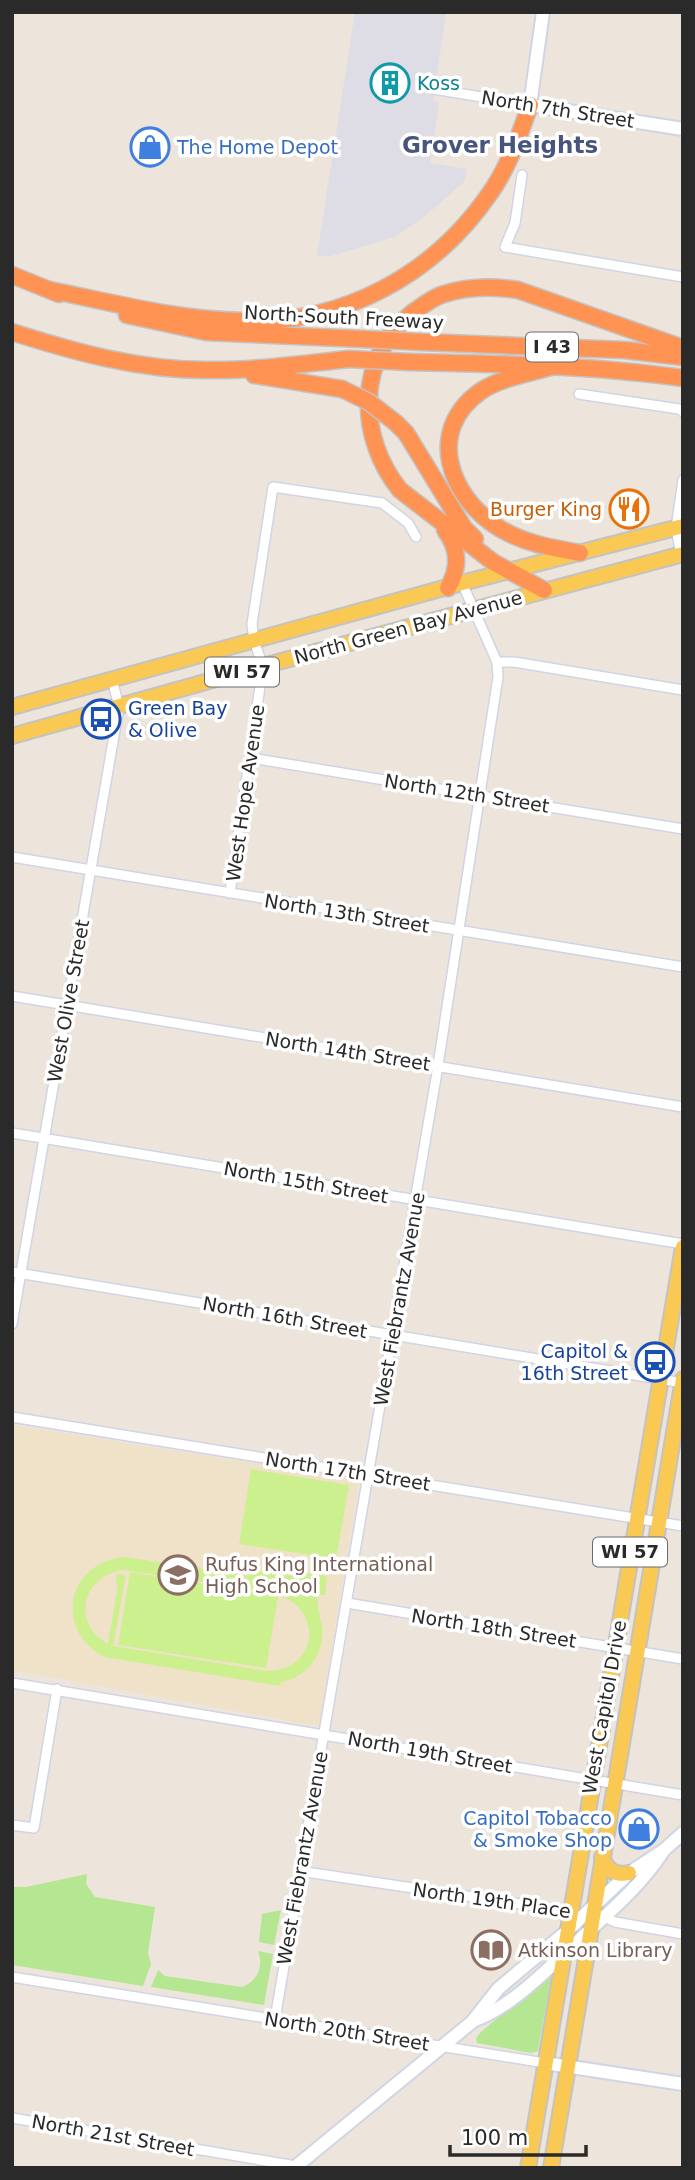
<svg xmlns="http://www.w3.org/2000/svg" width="695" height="2180" font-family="'DejaVu Sans',sans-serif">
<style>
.industrial{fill:#dedce5}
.education{fill:#f0e1c9}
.green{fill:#b5e793}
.pitch{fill:#ccf08e;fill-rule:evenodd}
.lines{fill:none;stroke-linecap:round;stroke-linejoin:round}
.street-casing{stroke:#d0d5e4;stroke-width:12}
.secondary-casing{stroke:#d0d5e4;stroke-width:16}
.primary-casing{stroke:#c3c3c3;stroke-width:18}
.highway-casing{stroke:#c3c3c3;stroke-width:19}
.street{stroke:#fff;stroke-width:9}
.secondary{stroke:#fff;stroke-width:12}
.primary{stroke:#fac953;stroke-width:14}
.highway{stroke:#ff9354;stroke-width:16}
.highway-bridge-casing{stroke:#c3c3c3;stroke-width:19;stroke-linecap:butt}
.highway-bridge{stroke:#ff9354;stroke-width:16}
.labels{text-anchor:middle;stroke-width:7;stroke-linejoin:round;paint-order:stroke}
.shield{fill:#fff;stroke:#6a6a6a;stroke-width:2}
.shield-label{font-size:18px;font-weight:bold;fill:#2a2a2a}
.culture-label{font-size:19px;fill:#0d838f;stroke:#fff;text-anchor:start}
.street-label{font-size:19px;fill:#2a2a2a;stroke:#fff}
.shop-label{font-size:19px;fill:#366cbe;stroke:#fff;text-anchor:start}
.food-label{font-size:19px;fill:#c56008;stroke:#fff;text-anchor:end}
.transit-label{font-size:19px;fill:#164399;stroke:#fff;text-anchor:start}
.education-label{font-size:19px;fill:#785e54;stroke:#fff;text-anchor:start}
.quarter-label{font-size:23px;font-weight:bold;fill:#47547d;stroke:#fff}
</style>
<rect width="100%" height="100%" fill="#ede4db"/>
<path class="industrial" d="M355 12H446L433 101 439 103 430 163 467 169 464 182 424 217 394 237 331 256H317Z"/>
<path class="education" d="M12 1425 359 1480 319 1726 12 1670Z"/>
<g class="green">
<path d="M87 1874 86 1884 95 1897 155 1907 148 1953 151 1964 143 1986 12 1965V1887H26Z"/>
<path d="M281 1910 274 1945 259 1942 262 1914Z"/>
<path d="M258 1951 273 1954 264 2005 151 1987 158 1970 165 1976 242 1987C258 1981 264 1966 258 1951Z"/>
<path d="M547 1975H551V1978L538 2051 531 2053 477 2043 476 2038 480 2033Z"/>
</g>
<g class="pitch">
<path d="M251 1469 349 1485 336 1559 239 1544Z"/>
<path d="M125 1557 249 1576 252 1570 299 1577 305 1573 327 1576 325 1595H318C316 1608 321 1616 322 1628 325 1654 306 1678 281 1682L280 1686 104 1657C53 1629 67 1562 125 1557ZM124 1570 272 1593C324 1605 321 1670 267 1671L113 1646 126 1575 117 1574 116 1584H118L108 1644C70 1623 83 1574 124 1570Z"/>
<path d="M130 1572 278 1596 266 1668 118 1645Z"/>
</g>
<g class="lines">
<g class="street-casing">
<g id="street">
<path d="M433 89 530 105"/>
<path d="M522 175 515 223 505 247 683 277"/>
<path d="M579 394 679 409 683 412"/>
<path d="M681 555 676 528 683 480"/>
<path d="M497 662H514L683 690"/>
<path d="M251 758 683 829"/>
<path d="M12 857 683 967"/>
<path d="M230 893 263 666 254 641 252 624 273 487 382 503 408 523 416 537"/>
<path d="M12 996 683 1107"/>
<path d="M12 1133 683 1244"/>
<path d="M12 1272 683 1383"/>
<path d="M12 1324 119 707 112 679"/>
<path d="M12 1417 683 1526"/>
<path d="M347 1603 683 1659"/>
<path d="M12 1683 683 1795"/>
<path d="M12 1825 34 1828 57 1689"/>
<path d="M299 1871 574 1912"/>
<path d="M602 1916 615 1922 683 1934"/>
<path d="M12 1977 545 2063"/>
<path d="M275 2019 436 1078 498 677 497 662 462 583"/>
<path d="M12 2118 296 2166"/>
</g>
</g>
<g class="secondary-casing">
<g id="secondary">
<path d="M543 12 530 105 683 129"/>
<path d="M473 2021C513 2006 545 1971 576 1943 606 1915 639 1888 662 1853"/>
<path d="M545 2063 683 2084"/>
<path d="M294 2168 472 2022 498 1989 512 1977 567 1931 629 1873 664 1850 683 1833"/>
</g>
</g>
<g class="primary-casing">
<g id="primary">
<path d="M12 707 462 583 683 526"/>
<path d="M12 736 263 666 683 554"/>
<path d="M602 1857C607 1870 615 1876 629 1873"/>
<path d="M528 2168 683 1247"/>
<path d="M551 2168 683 1379"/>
</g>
</g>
<g class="highway-casing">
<g id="highway">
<path d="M12 275 59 294"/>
<path d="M50 290C114 303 178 320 244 321 342 324 432 276 488 196 508 169 519 136 530 105"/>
<path d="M127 315 206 332 363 339"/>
<path d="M12 332C75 352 139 370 205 370 253 371 301 364 349 359"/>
<path d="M422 342 624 350 683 357"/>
<path d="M409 362C500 364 592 365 683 378"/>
<path d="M557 365C533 373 502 377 481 391 425 430 449 497 499 528 523 543 552 548 580 553"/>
<path d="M254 375 342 389"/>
<path d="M396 423 406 433 464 528 475 539"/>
<path d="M445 530C459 549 460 567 448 588"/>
<path d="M544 590 493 562 400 490C357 437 356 357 412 313 422 306 433 297 444 294 468 286 493 286 518 290L683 348"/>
</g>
</g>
<use href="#street" class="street"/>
<use href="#secondary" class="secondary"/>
<use href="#primary" class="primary"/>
<use href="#highway" class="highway"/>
<g class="highway-bridge-casing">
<g id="highway-bridge">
<path d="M363 339 422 342"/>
<path d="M349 359 409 362"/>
<path d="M342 389 369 402 396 423"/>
</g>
</g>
<use href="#highway-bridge" class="highway-bridge"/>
</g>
<defs>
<g id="building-ring" transform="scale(2.0125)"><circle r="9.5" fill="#fff" stroke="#0f9aa8" stroke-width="1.5"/><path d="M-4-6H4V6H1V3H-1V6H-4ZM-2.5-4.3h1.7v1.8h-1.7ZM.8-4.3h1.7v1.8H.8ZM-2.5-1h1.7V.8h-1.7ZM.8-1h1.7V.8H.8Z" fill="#0f9aa8"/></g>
<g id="shop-ring" transform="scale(2.0125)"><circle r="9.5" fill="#fff" stroke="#3f7fe0" stroke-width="1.5"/><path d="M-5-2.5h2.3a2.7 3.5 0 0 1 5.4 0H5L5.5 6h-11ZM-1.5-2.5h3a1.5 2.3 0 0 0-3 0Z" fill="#3f7fe0"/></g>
<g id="restaurant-ring" transform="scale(2.0125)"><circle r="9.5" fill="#fff" stroke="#e8710a" stroke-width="1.5"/><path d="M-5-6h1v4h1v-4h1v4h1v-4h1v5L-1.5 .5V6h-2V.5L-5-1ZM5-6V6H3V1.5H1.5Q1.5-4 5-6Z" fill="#e8710a"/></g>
<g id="bus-ring" transform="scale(2.0125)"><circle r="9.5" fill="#fff" stroke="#1a4fb4" stroke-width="1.5"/><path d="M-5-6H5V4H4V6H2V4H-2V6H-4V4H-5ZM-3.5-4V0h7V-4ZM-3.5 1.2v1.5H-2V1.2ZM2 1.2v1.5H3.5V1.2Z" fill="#1a4fb4"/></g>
<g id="school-ring" transform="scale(2.0125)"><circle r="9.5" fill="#fff" stroke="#8d6e63" stroke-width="1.5"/><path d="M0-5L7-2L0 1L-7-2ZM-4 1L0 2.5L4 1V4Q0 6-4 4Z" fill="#8d6e63"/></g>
<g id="library-ring" transform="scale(2.0125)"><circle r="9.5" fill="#fff" stroke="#8d6e63" stroke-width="1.5"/><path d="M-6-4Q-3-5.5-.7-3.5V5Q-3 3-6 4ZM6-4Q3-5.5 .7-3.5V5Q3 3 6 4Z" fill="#8d6e63"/></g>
</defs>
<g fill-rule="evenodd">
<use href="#building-ring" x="390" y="83"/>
<use href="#shop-ring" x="150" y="147"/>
<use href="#restaurant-ring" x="629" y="509"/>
<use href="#bus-ring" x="101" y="719"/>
<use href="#bus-ring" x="655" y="1362"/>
<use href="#school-ring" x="178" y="1575"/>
<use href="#shop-ring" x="639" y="1829"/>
<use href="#library-ring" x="491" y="1950"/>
</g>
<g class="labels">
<g class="shield">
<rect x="526" y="332.5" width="52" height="29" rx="5"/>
<rect x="205" y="657.5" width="74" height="29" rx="5"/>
<rect x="593" y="1537.5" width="74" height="29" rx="5"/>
</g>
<g class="shield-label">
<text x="552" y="353">I 43</text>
<text x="242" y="678">WI 57</text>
<text x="630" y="1558">WI 57</text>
</g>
<g class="culture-label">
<text x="417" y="90">Koss</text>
</g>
<g class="street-label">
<text transform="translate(558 109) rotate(9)" y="7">North 7th Street</text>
<text transform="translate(344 317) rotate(3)" y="7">North-South Freeway</text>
<text transform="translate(408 627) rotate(-15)" y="7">North Green Bay Avenue</text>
<text transform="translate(245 793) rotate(-82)" y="7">West Hope Avenue</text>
<text transform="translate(467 793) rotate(9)" y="7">North 12th Street</text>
<text transform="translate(347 913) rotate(9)" y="7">North 13th Street</text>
<text transform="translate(68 1001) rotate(-80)" y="7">West Olive Street</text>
<text transform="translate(348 1051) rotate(9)" y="7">North 14th Street</text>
<text transform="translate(306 1182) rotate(10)" y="7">North 15th Street</text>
<text transform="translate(399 1299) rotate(-80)" y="7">West Fiebrantz Avenue</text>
<text transform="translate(285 1317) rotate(10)" y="7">North 16th Street</text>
<text transform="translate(348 1471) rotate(9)" y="7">North 17th Street</text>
<text transform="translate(494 1628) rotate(9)" y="7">North 18th Street</text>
<text transform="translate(604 1707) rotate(-80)" y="7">West Capitol Drive</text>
<text transform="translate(430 1752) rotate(10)" y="7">North 19th Street</text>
<text transform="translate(302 1858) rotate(-80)" y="7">West Fiebrantz Avenue</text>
<text transform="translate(492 1900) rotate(8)" y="7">North 19th Place</text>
<text transform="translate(347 2031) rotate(9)" y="7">North 20th Street</text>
<text transform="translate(113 2135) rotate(10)" y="7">North 21st Street</text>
</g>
<g class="shop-label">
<text x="177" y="154">The Home Depot</text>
<text x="612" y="1825" text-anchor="end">Capitol Tobacco<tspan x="612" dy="22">&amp; Smoke Shop</tspan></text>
</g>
<g class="food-label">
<text x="602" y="516">Burger King</text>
</g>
<g class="transit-label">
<text x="128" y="715">Green Bay<tspan x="128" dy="22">&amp; Olive</tspan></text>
<text x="628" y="1358" text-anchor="end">Capitol &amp;<tspan x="628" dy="22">16th Street</tspan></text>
</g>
<g class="education-label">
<text x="205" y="1571">Rufus King International<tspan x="205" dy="22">High School</tspan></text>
<text x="518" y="1957">Atkinson Library</text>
</g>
<g class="quarter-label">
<text x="500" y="153">Grover Heights</text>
</g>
</g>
<rect width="695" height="2180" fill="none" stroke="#2a2a2a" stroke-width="28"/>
<path d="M450 2145v10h136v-10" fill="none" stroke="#2a2a2a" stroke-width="3.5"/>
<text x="461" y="2145" font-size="21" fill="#2a2a2a" stroke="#ffffff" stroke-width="5" paint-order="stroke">100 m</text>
</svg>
